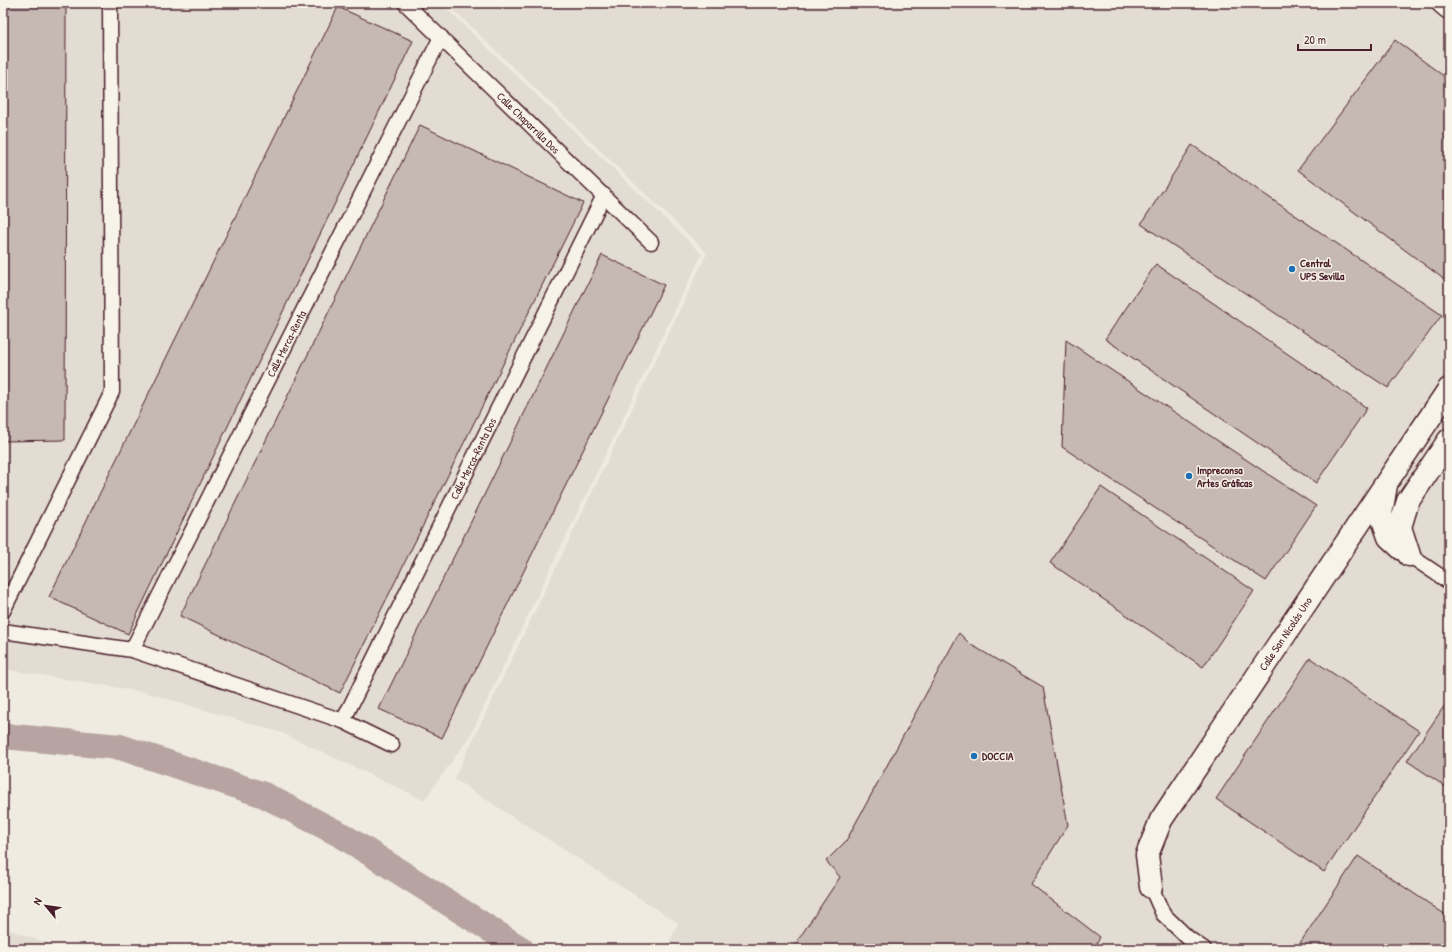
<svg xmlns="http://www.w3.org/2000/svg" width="1452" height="952" font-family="'Patrick Hand',sans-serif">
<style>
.built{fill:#e3dcd2}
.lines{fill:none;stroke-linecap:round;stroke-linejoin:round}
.canal{stroke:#b7a4a2;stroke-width:26}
.building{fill:#c6b8b3;stroke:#4a1f2b}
.lane-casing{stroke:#4a1f2b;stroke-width:17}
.street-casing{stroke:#4a1f2b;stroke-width:25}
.lane{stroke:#f7f3e8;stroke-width:14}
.street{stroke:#f7f3e8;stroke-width:22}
.poi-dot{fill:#1f6fb2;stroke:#f7f3e8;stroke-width:1.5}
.labels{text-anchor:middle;stroke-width:3;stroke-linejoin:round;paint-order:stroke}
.street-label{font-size:11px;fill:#4a1f2b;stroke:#f7f3e8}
.poi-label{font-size:11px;font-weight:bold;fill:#4a1f2b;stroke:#f7f3e8;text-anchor:start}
</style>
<rect width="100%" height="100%" fill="#f0ebe0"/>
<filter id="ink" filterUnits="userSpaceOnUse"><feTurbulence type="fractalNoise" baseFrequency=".025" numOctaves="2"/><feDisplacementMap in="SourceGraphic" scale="8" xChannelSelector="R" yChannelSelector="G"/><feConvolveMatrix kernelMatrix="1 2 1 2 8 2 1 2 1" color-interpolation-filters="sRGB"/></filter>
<g filter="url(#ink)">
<g class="built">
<path d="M3 3H441L702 254 470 736 424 800 282 733 144 692 3 669Z"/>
<path d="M446 3H1449V949H666L678 923 454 779 707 253Z"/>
<path d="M3 928 65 949H3Z"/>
</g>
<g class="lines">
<path class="canal" d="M3 736 120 747 264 795 343 836 521 949"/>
</g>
<g class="building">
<path d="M3 3H66L65 440 3 441Z"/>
<path d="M338 7 413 41 128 634 49 597Z"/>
<path d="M1395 40 1449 80V283L1298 170Z"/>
<path d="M420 125 583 203 340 693 180 616Z"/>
<path d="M1192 145 1442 315 1388 388 1141 224Z"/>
<path d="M602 255 664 285 442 738 379 709Z"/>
<path d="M1156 264 1367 408 1316 483 1105 339Z"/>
<path d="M1066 340 1316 506 1266 581 1062 447Z"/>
<path d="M1101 487 1254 591 1203 667 1050 563Z"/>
<path d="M959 633 970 644 1043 687 1068 825 1031 884 1100 937 1094 949H792L840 877 826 861 846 841Z"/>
<path d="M1310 658 1419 731 1324 872 1216 799Z"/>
<path d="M1449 699V789L1407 761Z"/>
<path d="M1358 856 1449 917V949H1296Z"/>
</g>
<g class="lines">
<g class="lane-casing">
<g id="lane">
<path id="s1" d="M405 3 651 242"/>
<path d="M1409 555 1449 582"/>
<path d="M3 611 112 392 110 3"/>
<path d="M3 631 132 650 343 721 392 745"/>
<path id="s2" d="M132 650 441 37"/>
<path id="s3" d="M343 721 604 195"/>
<path d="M1151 887 1163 914 1188 938 1204 949"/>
</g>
</g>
<g class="street-casing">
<g id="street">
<path d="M1443 3 1449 8"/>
<path d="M1386 485 1381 514 1389 537 1402 549"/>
<path d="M1409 555 1400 527 1408 501 1449 440"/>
<path id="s4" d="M1151 887 1147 855 1161 820 1449 389"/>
</g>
</g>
<use href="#lane" class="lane"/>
<use href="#street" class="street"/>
</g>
</g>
<g class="poi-dot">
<circle cx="1292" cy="269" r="4"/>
<circle cx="1189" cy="476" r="4"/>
<circle cx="974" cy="756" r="4"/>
</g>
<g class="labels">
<g class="street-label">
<text dy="4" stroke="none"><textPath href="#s1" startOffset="172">Calle Chaparrilla Dos</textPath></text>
<text dy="4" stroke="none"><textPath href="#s2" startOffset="343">Calle Merca-Renta</textPath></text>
<text dy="4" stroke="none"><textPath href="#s3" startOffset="293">Calle Merca-Renta Dos</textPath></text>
<text dy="4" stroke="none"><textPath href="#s4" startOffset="294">Calle San Nicolás Uno</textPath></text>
</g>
<g class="poi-label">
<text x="1300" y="267">Central<tspan x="1300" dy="13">UPS Sevilla</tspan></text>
<text x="1197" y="474">Impreconsa<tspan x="1197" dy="13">Artes Gráficas</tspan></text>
<text x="982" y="760">DOCCIA</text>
</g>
</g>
<rect width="1452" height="952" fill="none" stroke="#f7f3e8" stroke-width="16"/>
<rect x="8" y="8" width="1436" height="936" fill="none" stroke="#4a1f2b" stroke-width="1.5" filter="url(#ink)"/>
<g transform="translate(46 906) rotate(299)" stroke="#f7f3e8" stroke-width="3" paint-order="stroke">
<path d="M0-3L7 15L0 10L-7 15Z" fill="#4a1f2b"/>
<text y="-6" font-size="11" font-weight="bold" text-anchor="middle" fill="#4a1f2b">N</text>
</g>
<path d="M1298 44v6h73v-6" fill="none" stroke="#4a1f2b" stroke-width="2"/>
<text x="1304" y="44" font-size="12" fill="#4a1f2b" stroke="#f7f3e8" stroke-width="3" paint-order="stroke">20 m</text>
</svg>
